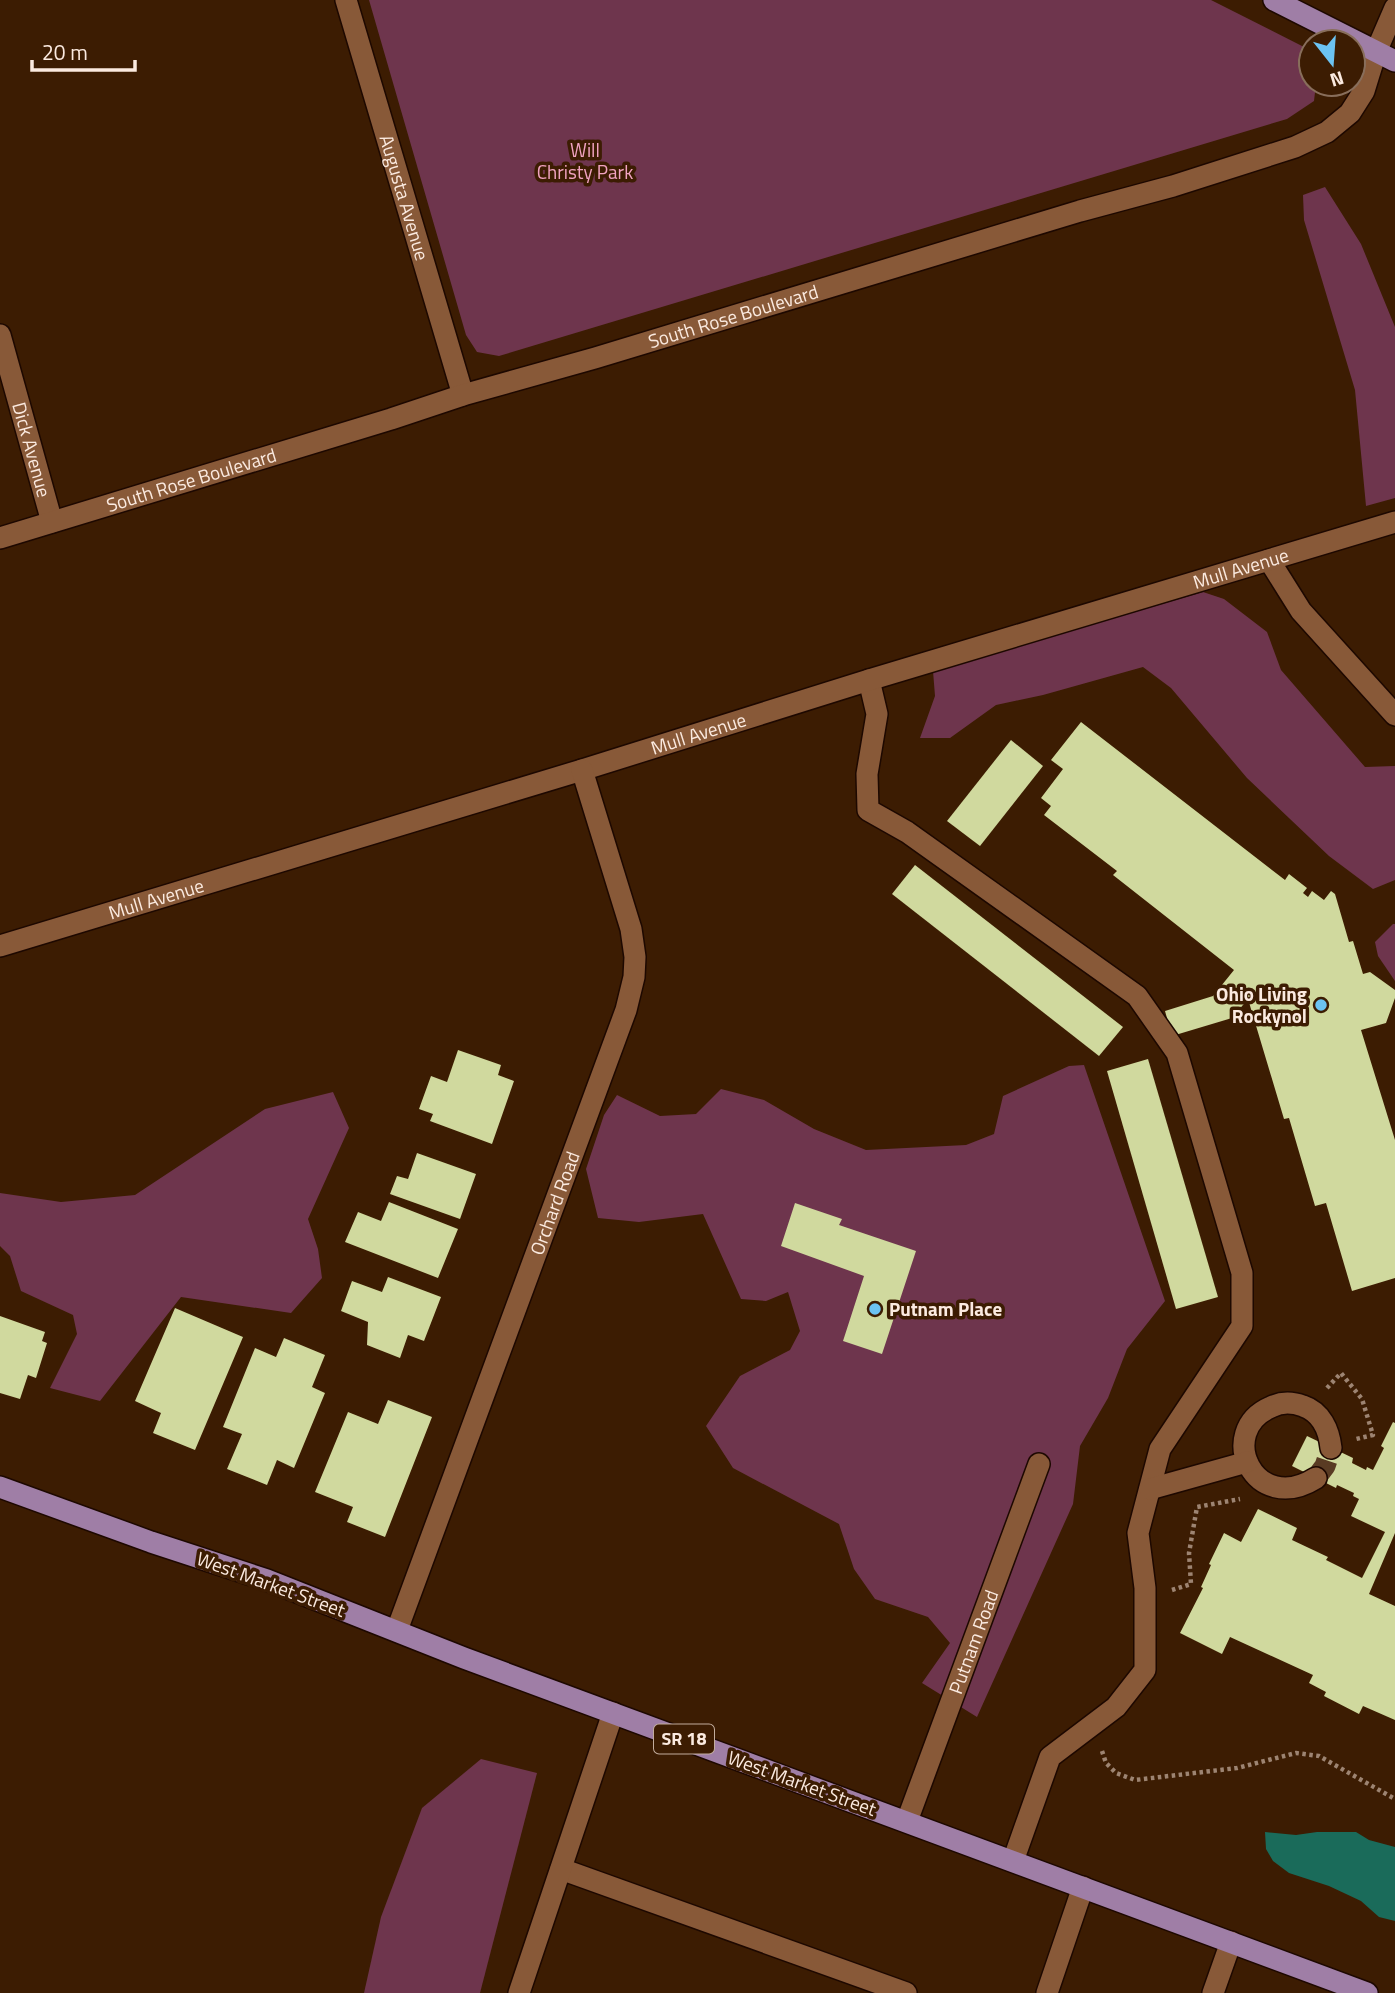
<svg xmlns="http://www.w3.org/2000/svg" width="1395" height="1993" font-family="'Titillium Web',sans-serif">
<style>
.green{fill:#6e354d}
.water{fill:#1a6b5a}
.building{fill:#d0d99e}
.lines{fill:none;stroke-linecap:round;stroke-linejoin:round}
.minor-tunnel{stroke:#593b23;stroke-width:21;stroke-dasharray:21 10;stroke-linecap:butt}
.minor-casing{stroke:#1d0800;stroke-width:24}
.major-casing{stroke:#1d0800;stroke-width:24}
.path{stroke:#9d8472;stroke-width:4.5;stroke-dasharray:3.5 3.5;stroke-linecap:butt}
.minor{stroke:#885938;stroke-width:21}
.major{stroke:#9f7ea6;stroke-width:21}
.poi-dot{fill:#6cc3f2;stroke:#3c1c02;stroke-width:2.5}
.labels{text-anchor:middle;stroke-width:7;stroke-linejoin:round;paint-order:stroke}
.shield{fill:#3c1c02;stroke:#c2ac9d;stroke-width:2}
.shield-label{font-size:18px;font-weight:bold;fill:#fbeae0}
.park-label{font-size:19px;fill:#f1a3c1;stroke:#3c1c02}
.street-label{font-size:19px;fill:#fbeae0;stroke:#3c1c02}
.poi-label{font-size:19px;font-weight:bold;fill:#fbeae0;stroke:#3c1c02;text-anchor:end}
</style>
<rect width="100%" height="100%" fill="#3c1c02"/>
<g class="green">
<path d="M369 0H1211L1302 46 1311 61V84H1316L1314 101 1287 119 499 356 477 352 466 335Z"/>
<path d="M1325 187 1361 244 1395 327V498L1366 506 1355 390 1304 220 1303 195Z"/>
<path d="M1203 592 1224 599 1267 632 1281 670 1365 767 1395 766V880L1373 889 1329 856 1247 778 1171 688 1143 667 1043 695 996 705 950 738H920L935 696 933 671Z"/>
<path d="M1393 924H1395V981L1378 956 1375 942Z"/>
<path d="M1084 1065 1165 1301 1127 1349 1108 1398 1080 1446 1073 1504 977 1717 922 1683 950 1643 928 1617 875 1599 854 1569 839 1524 733 1468 706 1426 740 1376 790 1350 800 1331 788 1292 766 1301 741 1299 703 1214 639 1222 598 1218 586 1169 604 1115 617 1095 660 1116 696 1114 721 1089 764 1100 814 1129 866 1150 966 1145 994 1134 1003 1096 1069 1066Z"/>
<path d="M333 1092 349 1128 308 1219 318 1249 322 1278 291 1313 181 1297 100 1401 50 1388 77 1334 73 1315 21 1291 10 1256 0 1246V1193L61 1202 135 1195 265 1109Z"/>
<path d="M481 1759 537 1773 480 1993H364L381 1917 422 1808Z"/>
</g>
<path class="water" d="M1265 1832 1296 1835 1317 1832H1356L1369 1840 1395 1847V1921L1379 1917 1361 1901 1329 1886 1289 1873 1273 1861 1266 1849Z"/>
<g class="building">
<path d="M1081 722 1285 880 1289 874 1307 888 1303 893 1308 897 1312 891 1324 900 1331 891 1335 894 1349 942 1353 941 1363 974 1370 972 1395 990V998L1386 1023 1361 1030 1395 1140V1278L1352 1291 1326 1203 1315 1206 1289 1118 1284 1119 1248 999 1232 1018 1172 1036 1165 1011 1213 996 1234 970 1113 875 1117 871 1044 815 1051 806 1041 798 1063 769 1051 760Z"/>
<path d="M1011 740 1043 766 980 846 947 821Z"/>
<path d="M915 865 1123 1027 1099 1056 892 894Z"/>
<path d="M458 1050 501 1065 498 1075 514 1081 492 1144 430 1121 433 1114 419 1109 431 1076 447 1082Z"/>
<path d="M1148 1059 1218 1297 1176 1309 1107 1071Z"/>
<path d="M417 1153 476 1174 460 1219 390 1194 397 1176 408 1179Z"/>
<path d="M389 1202 458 1229 438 1278 345 1242 358 1212 381 1221Z"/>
<path d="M795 1203 842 1219 839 1225 916 1251 882 1354 843 1341 864 1276 781 1246Z"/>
<path d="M388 1277 441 1297 424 1341 408 1335 400 1358 367 1345 368 1322 341 1311 352 1281 382 1292Z"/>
<path d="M175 1308 243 1337 195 1450 153 1433 161 1413 135 1401Z"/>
<path d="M0 1316 45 1332 42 1341 47 1343 36 1378 28 1375 20 1399 0 1393Z"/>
<path d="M284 1338 325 1355 312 1387 325 1393 294 1468 277 1460 267 1485 227 1469 242 1434 223 1427 255 1348 276 1357Z"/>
<path d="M388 1400 432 1417 385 1537 347 1522 353 1507 315 1492 348 1412 378 1424Z"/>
<path d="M1393 1422 1395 1423V1533L1369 1594 1395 1606V1720L1363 1706 1359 1714 1324 1696 1326 1692 1309 1683 1313 1675 1230 1637 1222 1654 1180 1633 1203 1588 1201 1587 1211 1565 1209 1564 1224 1533 1241 1542 1258 1509 1297 1528 1292 1540 1328 1557 1326 1560 1362 1578 1385 1532 1351 1516 1359 1499 1353 1496 1354 1493 1337 1485 1336 1488 1292 1466 1307 1436 1353 1458 1352 1463 1366 1470 1367 1467 1373 1470 1384 1448 1381 1446Z"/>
</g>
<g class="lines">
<path class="minor-tunnel" d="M1316 1478 1325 1466 1331 1448"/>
<g class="minor-casing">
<g id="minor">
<path id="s1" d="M346 0 463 395"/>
<path id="s2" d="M0 335 52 522"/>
<path id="s3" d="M0 538 391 419 463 395 595 358 1080 211 1173 186 1295 147 1327 132 1350 113 1364 91 1376 52 1395 8"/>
<path d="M1269 560 1301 611 1395 715"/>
<path d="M869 680 877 714 867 774 868 810 907 832 1137 996 1177 1053 1242 1273V1326L1160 1449 1138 1533 1145 1588V1670L1116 1707 1050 1757 1013 1861"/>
<path id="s4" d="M0 946 582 770 869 680 1395 522"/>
<path d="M1316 1478C1254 1517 1215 1431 1271 1407 1281 1402 1292 1402 1303 1406 1321 1412 1329 1430 1331 1448"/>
<path d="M1150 1489 1247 1462"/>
<path id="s5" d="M397 1630 626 1010 634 977 635 957 631 929 582 770"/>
<path id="s6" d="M907 1821 1039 1464"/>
<path d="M561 1869 906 1993"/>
<path d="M519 1993 613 1713"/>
<path d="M1047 1993 1083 1887"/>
<path d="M1213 1993 1231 1942"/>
</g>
</g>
<g class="major-casing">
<g id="major">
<path d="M1274 0 1395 61"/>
<path d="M0 1487 151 1542 267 1580 464 1658 1367 1993"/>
</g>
</g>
<g class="path">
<path d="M1327 1388 1341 1373 1362 1399 1373 1435 1356 1439"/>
<path d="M1172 1590 1191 1584 1189 1553 1197 1507 1240 1499"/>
<path d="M1102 1751 1106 1763 1116 1773 1135 1780 1237 1768 1296 1753 1319 1756 1395 1799"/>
</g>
<use href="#minor" class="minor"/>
<use href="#major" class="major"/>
</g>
<g class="poi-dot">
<circle cx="1321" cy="1005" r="7"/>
<circle cx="875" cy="1309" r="7"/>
</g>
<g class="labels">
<rect class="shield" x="654" y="1724.5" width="60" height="29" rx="5"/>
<g class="shield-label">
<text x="684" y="1745">SR 18</text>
</g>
<g class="park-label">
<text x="585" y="157">Will<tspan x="585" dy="22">Christy Park</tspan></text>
</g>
<g class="street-label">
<text dy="7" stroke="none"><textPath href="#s1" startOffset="206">Augusta Avenue</textPath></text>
<text dy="7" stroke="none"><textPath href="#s3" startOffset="766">South Rose Boulevard</textPath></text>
<text dy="7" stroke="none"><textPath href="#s2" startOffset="119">Dick Avenue</textPath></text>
<text dy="7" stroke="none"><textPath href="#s3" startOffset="200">South Rose Boulevard</textPath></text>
<text dy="7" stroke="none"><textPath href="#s4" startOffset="1297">Mull Avenue</textPath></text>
<text dy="7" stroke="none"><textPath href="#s4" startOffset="730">Mull Avenue</textPath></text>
<text dy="7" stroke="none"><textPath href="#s4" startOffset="163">Mull Avenue</textPath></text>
<text dy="7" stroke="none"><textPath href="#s5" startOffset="455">Orchard Road</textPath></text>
<text transform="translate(271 1584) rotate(20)" y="7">West Market Street</text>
<text dy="7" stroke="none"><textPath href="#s6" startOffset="191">Putnam Road</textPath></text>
<text transform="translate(802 1783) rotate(20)" y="7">West Market Street</text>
</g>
<g class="poi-label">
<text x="1307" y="1001">Ohio Living<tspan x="1307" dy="22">Rockynol</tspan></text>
<text x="889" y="1316" text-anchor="start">Putnam Place</text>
</g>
</g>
<g transform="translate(1332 63) rotate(163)"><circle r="33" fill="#3c1c02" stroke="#886e5b" stroke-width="2"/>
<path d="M0-5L12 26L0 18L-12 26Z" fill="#6cc3f2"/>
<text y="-10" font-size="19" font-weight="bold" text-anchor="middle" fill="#fbeae0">N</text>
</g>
<path d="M32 60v10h103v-10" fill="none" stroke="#fbeae0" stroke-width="3.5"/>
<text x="42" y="60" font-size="21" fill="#fbeae0" stroke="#3c1c02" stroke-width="5" paint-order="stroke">20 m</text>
</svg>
